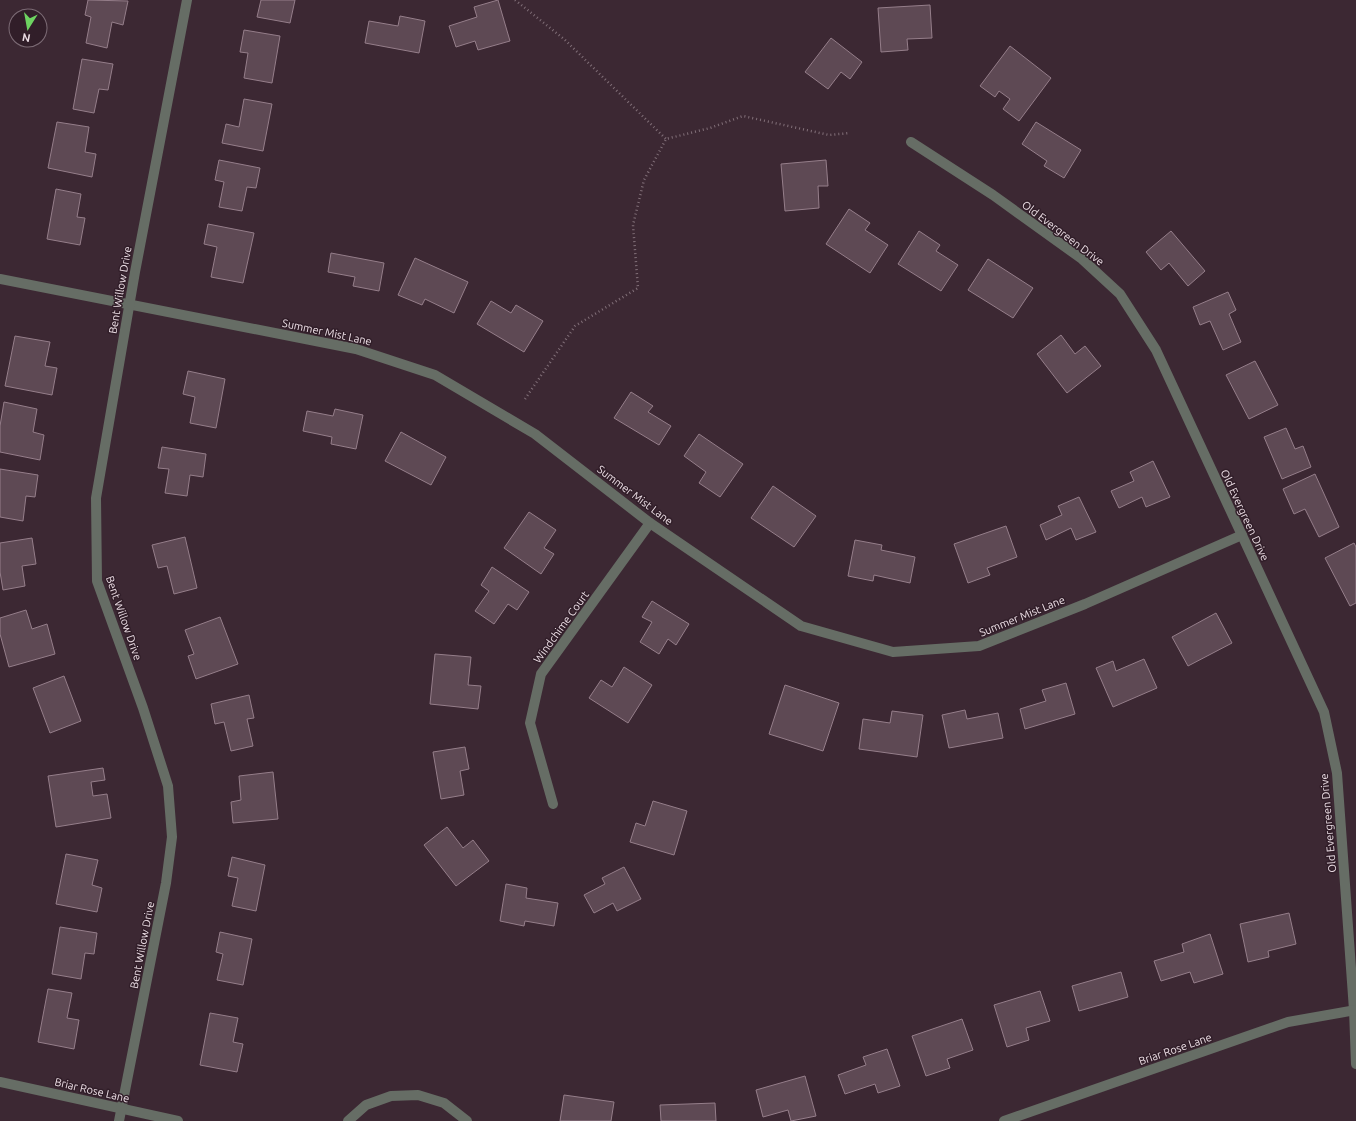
<svg xmlns="http://www.w3.org/2000/svg" width="1356" height="1121" font-family="Ubuntu,sans-serif">
<style>
.building{fill:#5e4954;stroke:#957e8a}
.lines{fill:none;stroke-linecap:round;stroke-linejoin:round}
.path{stroke:#827079;stroke-width:2.5;stroke-dasharray:1 3;stroke-linecap:butt}
.minor{stroke:#666d65;stroke-width:10}
.labels{text-anchor:middle;stroke-width:3;stroke-linejoin:round;paint-order:stroke}
.street-label{font-size:11px;fill:#eddfe6;stroke:#311e29}
</style>
<rect width="100%" height="100%" fill="#3c2833"/>
<g class="building">
<path d="M88 0 128 1 123 25 112 22 107 48 86 43 91 17 85 15Z"/>
<path d="M261 0H295L290 23 257 17Z"/>
<path d="M498 0 510 41 478 50 475 41 456 47 449 26 477 17 474 7Z"/>
<path d="M930 5 932 38 907 39 908 50 881 52 878 8Z"/>
<path d="M400 16 425 21 419 53 365 43 369 21 398 26Z"/>
<path d="M244 30 280 36 272 83 244 78 248 53 240 52Z"/>
<path d="M831 38 862 62 850 79 841 72 828 89 805 72Z"/>
<path d="M1010 46 1051 78 1019 121 1003 109 1010 99 999 91 995 97 980 86Z"/>
<path d="M82 59 113 64 108 90 99 89 94 113 73 109Z"/>
<path d="M244 99 272 104 263 151 222 143 226 124 239 127Z"/>
<path d="M57 122 89 127 85 152 96 154 92 177 48 168Z"/>
<path d="M1036 122 1081 150 1064 178 1044 166 1047 161 1022 144Z"/>
<path d="M219 160 260 168 256 188 247 187 242 211 219 207 224 182 215 180Z"/>
<path d="M826 160 828 186H818L819 208 785 211 781 164Z"/>
<path d="M56 189 81 194 77 217 85 218 80 245 47 239Z"/>
<path d="M849 209 870 223 865 230 888 245 870 273 826 244Z"/>
<path d="M208 224 254 233 243 283 211 277 217 247 204 244Z"/>
<path d="M919 231 940 245 936 251 958 265 941 291 898 264Z"/>
<path d="M1171 231 1205 271 1188 286 1169 263 1161 270 1146 252Z"/>
<path d="M331 253 384 263 379 291 353 286 355 277 328 272Z"/>
<path d="M415 258 468 282 454 313 425 299 422 305 398 295Z"/>
<path d="M988 259 1033 288 1013 318 968 290Z"/>
<path d="M1228 292 1236 310 1229 314 1241 342 1223 350 1210 321 1200 325 1193 307Z"/>
<path d="M491 301 511 313 516 305 543 321 524 352 477 324Z"/>
<path d="M1061 335 1075 354 1085 346 1101 366 1067 393 1037 354Z"/>
<path d="M15 336 50 342 45 366 57 368 52 395 5 386Z"/>
<path d="M1255 361 1278 405 1249 419 1226 375Z"/>
<path d="M188 371 225 379 216 428 190 423 195 397 183 394Z"/>
<path d="M631 392 653 406 648 412 671 426 659 445 614 418Z"/>
<path d="M4 402 37 409 33 432 44 435 40 460 0 452V426Z"/>
<path d="M335 409 363 415 356 449 331 444 332 437 303 431 307 411 333 416Z"/>
<path d="M1286 428 1295 449 1303 446 1311 467 1282 479 1264 437Z"/>
<path d="M401 432 446 457 431 485 385 461Z"/>
<path d="M699 434 743 464 720 497 699 483 706 472 684 456Z"/>
<path d="M162 447 206 454 203 477 190 475 187 496 165 493 169 469 158 468Z"/>
<path d="M1153 461 1170 497 1146 507 1142 497 1119 508 1111 491 1134 481 1130 472Z"/>
<path d="M0 469 38 475 35 497 26 496 23 521 0 517Z"/>
<path d="M1315 474 1339 527 1319 537 1305 509 1294 514 1283 489Z"/>
<path d="M773 486 816 516 794 547 751 518Z"/>
<path d="M1079 497 1096 532 1076 540 1071 528 1046 540 1040 525 1062 515 1058 506Z"/>
<path d="M529 512 556 530 544 548 554 554 541 574 504 548Z"/>
<path d="M1006 526 1017 557 987 568 990 575 968 583 954 544Z"/>
<path d="M185 537 197 588 174 594 167 566 158 568 152 545Z"/>
<path d="M32 538 36 564 22 566 25 586 3 590 0 572V543Z"/>
<path d="M855 540 882 545 881 550 915 557 910 583 874 575 873 581 848 576Z"/>
<path d="M1354 543 1356 547V603L1350 606 1325 558Z"/>
<path d="M492 567 529 592 517 610 508 604 494 624 475 611 489 591 481 585Z"/>
<path d="M652 601 689 624 676 645 668 639 659 654 640 642 652 622 642 617Z"/>
<path d="M26 610 32 629 47 624 55 654 9 667 0 634V618Z"/>
<path d="M1216 613 1232 643 1188 666 1172 637Z"/>
<path d="M220 617 238 664 196 679 188 656 194 654 185 630Z"/>
<path d="M435 654 471 657 468 685 481 686 478 709 430 704Z"/>
<path d="M1144 659 1157 688 1113 707 1096 668 1113 661 1116 671Z"/>
<path d="M624 667 652 685 628 723 589 698 601 680 612 687Z"/>
<path d="M64 676 81 721 50 733 33 688Z"/>
<path d="M1066 683 1075 714 1025 729 1020 709 1046 701 1042 690Z"/>
<path d="M785 685 839 703 823 751 769 734Z"/>
<path d="M249 695 254 718 247 719 253 746 231 751 224 722 215 724 211 704Z"/>
<path d="M965 710 967 719 998 713 1003 738 949 748 942 715Z"/>
<path d="M892 711 923 715 917 757 859 749 863 719 890 723Z"/>
<path d="M465 747 469 769 460 771 464 795 441 799 433 752Z"/>
<path d="M103 768 105 780 91 782 93 796 107 794 111 818 56 827 48 776Z"/>
<path d="M273 772 278 819 233 823 231 802 241 800 239 776Z"/>
<path d="M653 801 687 811 674 855 630 842 636 823 645 826Z"/>
<path d="M447 827 463 848 473 840 489 861 456 886 424 845Z"/>
<path d="M66 854 98 860 92 885 102 888 97 912 56 904Z"/>
<path d="M232 857 265 865 256 911 232 906 238 878 228 876Z"/>
<path d="M624 867 641 899 617 911 613 903 594 913 584 895 605 884 602 878Z"/>
<path d="M506 884 527 888 526 898 558 903 554 926 525 921 524 926 500 921Z"/>
<path d="M1289 913 1296 944 1268 951 1269 957 1248 962 1240 924Z"/>
<path d="M60 927 97 933 94 954 85 953 81 979 52 974Z"/>
<path d="M220 932 252 939 243 985 217 980 223 954 216 952Z"/>
<path d="M1210 934 1223 974 1194 983 1190 972 1161 981 1154 961 1184 952 1182 944Z"/>
<path d="M1121 972 1128 997 1079 1011 1072 986Z"/>
<path d="M48 989 72 993 67 1018 79 1020 74 1049 38 1042Z"/>
<path d="M1040 991 1050 1021 1026 1028 1029 1040 1007 1047 994 1005Z"/>
<path d="M210 1013 238 1018 233 1042 243 1044 237 1072 200 1065Z"/>
<path d="M962 1019 973 1050 947 1059 950 1068 926 1076 912 1036Z"/>
<path d="M887 1049 900 1086 878 1093 875 1084 845 1094 838 1075 866 1065 863 1057Z"/>
<path d="M805 1076 816 1116 791 1121 788 1110 763 1117 756 1090Z"/>
<path d="M564 1095 614 1102 611 1121H560Z"/>
<path d="M715 1103 716 1121H661L660 1105Z"/>
</g>
<g class="lines">
<g class="path">
<path d="M515 0 564 39 666 139"/>
<path d="M525 399 575 326 638 288 633 225 644 180 666 139 710 128 743 116 829 135 850 133"/>
</g>
<g class="minor">
<path d="M911 142 993 195 1082 259 1120 294 1156 350 1324 712 1337 773 1354 1010 1356 1064"/>
<path d="M0 279 356 349 435 375 535 434 650 523 801 626 893 652 979 646 1085 604 1242 535"/>
<path d="M553 804 530 723 541 674 650 523"/>
<path d="M0 1082 178 1121"/>
<path d="M119 1121 166 883 172 837 168 786 143 708 97 581 96 498 135 272 187 0"/>
<path d="M348 1121 366 1105 391 1096 418 1095 444 1103 467 1121"/>
<path d="M1004 1121 1288 1022 1356 1010"/>
</g>
</g>
<g class="labels">
<g class="street-label">
<text transform="translate(1063 233) rotate(37)" y="4">Old Evergreen Drive</text>
<text transform="translate(120 290) rotate(-80)" y="4">Bent Willow Drive</text>
<text transform="translate(327 332) rotate(12)" y="4">Summer Mist Lane</text>
<text transform="translate(635 495) rotate(37)" y="4">Summer Mist Lane</text>
<text transform="translate(1245 515) rotate(65)" y="4">Old Evergreen Drive</text>
<text transform="translate(1022 616) rotate(-22)" y="4">Summer Mist Lane</text>
<text transform="translate(124 618) rotate(71)" y="4">Bent Willow Drive</text>
<text transform="translate(561 627) rotate(-54)" y="4">Windchime Court</text>
<text transform="translate(1328 823) rotate(-95)" y="4">Old Evergreen Drive</text>
<text transform="translate(142 945) rotate(-79)" y="4">Bent Willow Drive</text>
<text transform="translate(1175 1049) rotate(-19)" y="4">Briar Rose Lane</text>
<text transform="translate(92 1090) rotate(13)" y="4">Briar Rose Lane</text>
</g>
</g>
<g transform="translate(28 28) rotate(191)"><circle r="19" fill="#311e29" stroke="#7c6b75"/>
<path d="M0-3L7 15L0 10L-7 15Z" fill="#6dd361"/>
<text y="-6" font-size="11" font-weight="bold" text-anchor="middle" fill="#eddfe6">N</text>
</g>
</svg>
